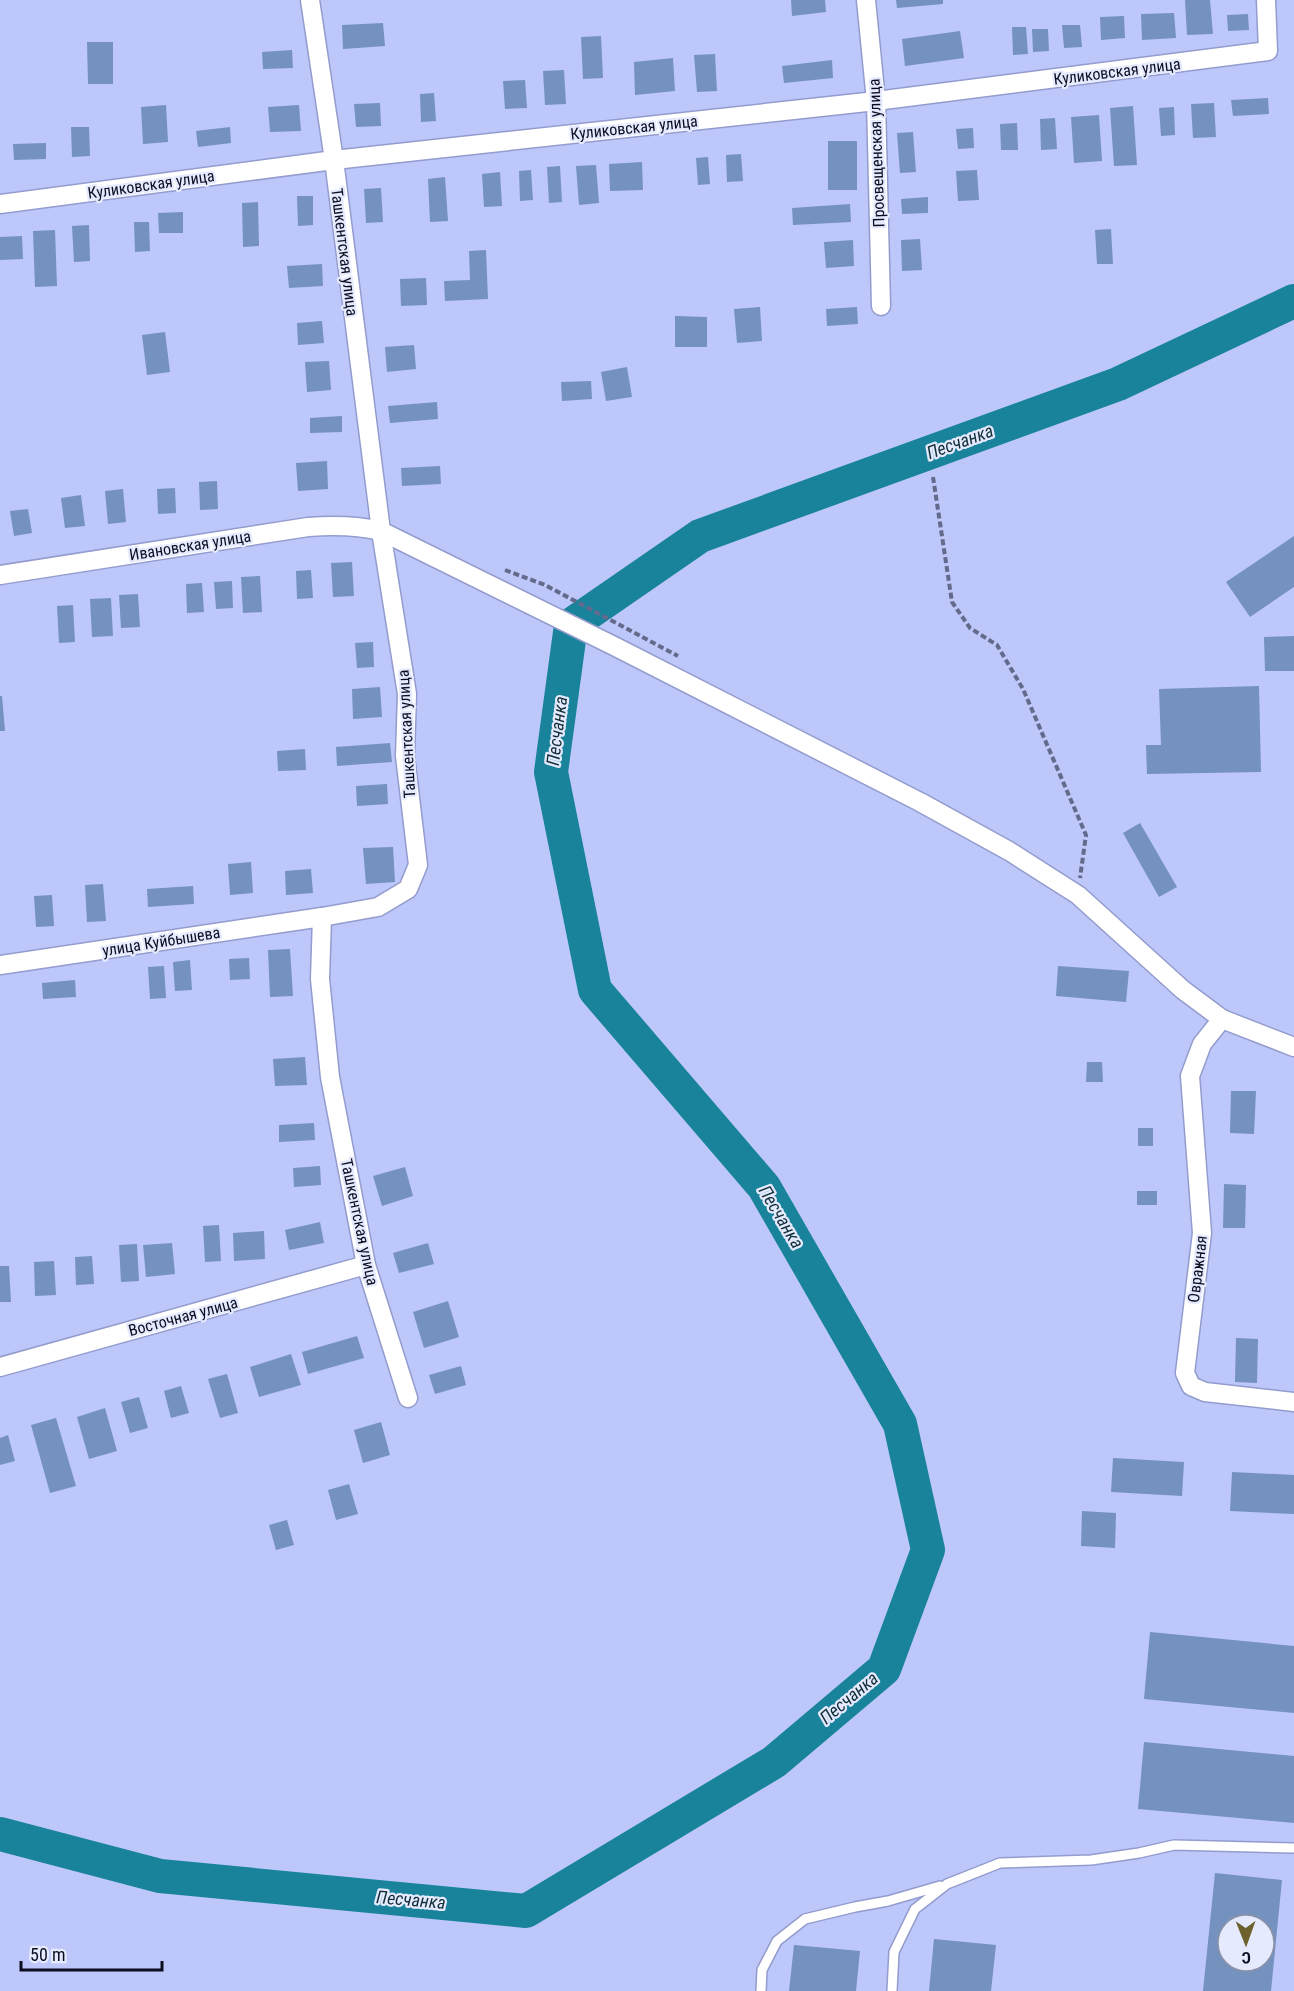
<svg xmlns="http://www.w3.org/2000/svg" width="1294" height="1991" font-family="'Roboto Condensed',sans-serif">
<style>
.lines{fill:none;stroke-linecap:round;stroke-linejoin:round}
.river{stroke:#18839a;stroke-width:34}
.building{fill:#7492bd;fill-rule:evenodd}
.service-casing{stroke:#939ccd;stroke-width:12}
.minor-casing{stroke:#939ccd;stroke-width:21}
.path{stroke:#646a8c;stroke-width:4;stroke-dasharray:6 3;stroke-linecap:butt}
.service{stroke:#fff;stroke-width:9}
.minor{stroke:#fff;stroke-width:18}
.labels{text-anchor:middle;stroke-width:4.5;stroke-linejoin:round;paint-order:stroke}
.street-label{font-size:16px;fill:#0c0e20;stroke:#e5eaff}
.water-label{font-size:18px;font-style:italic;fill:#123037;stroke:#e5eaff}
</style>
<rect width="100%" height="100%" fill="#bdc7fa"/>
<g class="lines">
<path class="river" d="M0 1834 160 1876 526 1911 774 1762 884 1669 928 1550 900 1424 764 1187 595 990 551 772 571 625 700 536 1118 384 1294 301"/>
</g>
<g class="building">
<path d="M791 0H825L826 12 792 16Z"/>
<path d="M896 0H943V4L897 8Z"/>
<path d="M1185 0H1210L1213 34 1187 35Z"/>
<path d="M1174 13 1176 38 1142 40 1141 14Z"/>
<path d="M1248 14 1249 30 1228 31 1227 15Z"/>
<path d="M1124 16 1125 38 1101 40 1100 17Z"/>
<path d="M383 23 385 46 343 49 342 25Z"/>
<path d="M1062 25H1080L1082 47 1064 48Z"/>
<path d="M1012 27H1026L1028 54 1013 55Z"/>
<path d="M1032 29H1048L1049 51 1033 52Z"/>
<path d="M960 31 964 58 905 66 902 39Z"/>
<path d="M601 36 603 78 583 79 581 37Z"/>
<path d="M87 42H113V84H88Z"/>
<path d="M292 50 293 68 263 69 262 52Z"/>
<path d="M715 54 717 91 697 92 694 55Z"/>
<path d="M673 58 675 91 635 95 634 62Z"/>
<path d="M832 60 833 78 784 83 782 66Z"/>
<path d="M564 70 566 104 545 105 543 71Z"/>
<path d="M525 80 527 108 505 109 503 81Z"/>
<path d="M434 93 436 121 421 122 420 94Z"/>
<path d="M1268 98 1269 114 1233 116 1231 100Z"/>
<path d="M380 103 381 126 356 127 354 104Z"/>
<path d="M1214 103 1216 137 1193 138 1191 104Z"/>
<path d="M166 105 168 142 143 144 141 107Z"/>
<path d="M299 105 301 131 270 132 268 107Z"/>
<path d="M1133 106 1137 165 1114 166 1110 108Z"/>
<path d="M1174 107 1175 135 1161 136 1159 108Z"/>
<path d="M1099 115 1102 161 1074 163 1071 117Z"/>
<path d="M1055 118 1057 149 1041 150 1040 119Z"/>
<path d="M1017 123 1018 150H1001L1000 124Z"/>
<path d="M71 127H89L90 156 72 157Z"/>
<path d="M230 127 231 143 198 147 196 131Z"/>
<path d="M973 128 974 148 958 149 956 129Z"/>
<path d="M913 132 916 172 900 173 897 133Z"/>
<rect x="828" y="141" width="29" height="49"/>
<path d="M46 143V159L14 160 13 144Z"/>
<path d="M741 154 743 181 727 182 726 155Z"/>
<path d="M708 157 710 184 698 185 696 158Z"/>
<path d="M642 162 643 190 610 191 609 164Z"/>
<path d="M596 165 599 203 579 205 576 166Z"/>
<path d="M560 166 562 202 549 203 547 167Z"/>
<path d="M531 170 533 200 520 201 519 171Z"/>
<path d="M977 170 979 200 958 201 956 171Z"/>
<path d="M500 172 502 206 484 207 482 174Z"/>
<path d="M445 177 448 221 430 222 428 179Z"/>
<path d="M381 188 383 222 366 223 364 189Z"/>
<path d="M297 196H313V225L298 226Z"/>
<path d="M928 197V213L902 214 901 199Z"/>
<path d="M258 202 259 246 243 247 242 203Z"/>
<path d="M850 204 851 222 793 225 792 208Z"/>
<path d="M183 212V233H159L158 213Z"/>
<path d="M134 222H149L150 251 135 252Z"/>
<path d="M89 225 90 261 74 262 72 226Z"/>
<path d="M1111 229 1113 264H1097L1095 230Z"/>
<path d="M55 230 57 286 35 287 33 231Z"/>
<path d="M22 236 23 259 0 260V237Z"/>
<path d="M920 239 922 270 902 271 901 240Z"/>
<path d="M853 240 854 266 826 268 824 242Z"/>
<path d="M486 250 488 299 445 301 444 281 470 280 469 251Z"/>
<path d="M322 264 323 286 289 288 287 266Z"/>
<path d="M426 278 427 305 401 306 400 279Z"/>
<path d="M760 307 762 341 737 343 734 309Z"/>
<path d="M857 307 858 324 827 326 826 309Z"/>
<path d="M675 316 707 317V347H675Z"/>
<path d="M322 321 324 343 298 345 297 323Z"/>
<path d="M165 332 170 372 147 375 142 335Z"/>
<path d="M414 345 416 369 387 372 385 347Z"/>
<path d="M329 361 331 390 307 392 305 362Z"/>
<path d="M627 367 632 397 606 401 601 372Z"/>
<path d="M591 381 592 399 562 401 561 382Z"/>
<path d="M437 402 438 419 390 423 388 406Z"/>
<path d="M342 416V432L310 433V418Z"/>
<path d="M327 461 328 489 298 491 296 463Z"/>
<path d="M440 466 441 484 402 486 401 468Z"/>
<path d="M217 481 218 509 200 510 199 482Z"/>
<path d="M175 488 176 513 158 514 157 489Z"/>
<path d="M123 489 126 522 108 524 105 491Z"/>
<path d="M81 495 85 526 65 528 61 498Z"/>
<path d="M28 509 32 533 14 536 10 511Z"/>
<path d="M1294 536V587L1250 617 1226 582Z"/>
<path d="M352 562 354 596 333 597 331 563Z"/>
<path d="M311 570 313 598 297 599 296 571Z"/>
<path d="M260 576 262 612 243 613 241 577Z"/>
<path d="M232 581 233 608 216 609 214 582Z"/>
<path d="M202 583 204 612 187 613 186 584Z"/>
<path d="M138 594 140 627 121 628 119 595Z"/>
<path d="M111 598 113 636 92 637 90 599Z"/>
<path d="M73 605 75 642 59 643 57 606Z"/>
<path d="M1294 636V671H1265L1264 637Z"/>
<path d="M373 642 374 667 357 668 355 643Z"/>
<path d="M1259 686 1261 772 1147 774 1146 745H1161L1159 689Z"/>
<path d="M380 687 382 717 353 719 352 689Z"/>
<path d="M0 696H2L5 731H0Z"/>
<path d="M390 743 392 762 337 766 336 747Z"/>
<path d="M305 749 306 770 278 771 277 751Z"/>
<path d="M387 784 388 804 357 806 356 786Z"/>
<path d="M1140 823 1177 887 1159 897 1123 833Z"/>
<path d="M393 847 395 882 366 884 363 848Z"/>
<path d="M251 862 253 893 230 895 228 864Z"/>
<path d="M311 869 313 893 286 895 285 871Z"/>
<path d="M103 884 106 921 87 922 85 885Z"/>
<path d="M193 886 194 904 148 907 147 889Z"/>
<path d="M52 895 54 926 36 927 34 896Z"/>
<path d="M290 949 293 996 270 997 268 950Z"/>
<path d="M249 958 250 979 230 980 229 959Z"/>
<path d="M190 960 192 990 175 991 173 962Z"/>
<path d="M164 966 166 998 150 999 148 967Z"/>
<path d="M1058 966 1129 971 1126 1002 1056 996Z"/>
<path d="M75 980 76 997 43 999 42 983Z"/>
<path d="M305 1057 307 1085 275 1086 273 1059Z"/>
<path d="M1087 1062H1102L1103 1082H1086Z"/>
<path d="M1231 1091H1256L1254 1134 1230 1133Z"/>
<path d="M314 1123 315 1140 279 1142V1125Z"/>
<rect x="1138" y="1128" width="15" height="18"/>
<path d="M320 1166 321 1185 294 1187 293 1168Z"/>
<path d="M405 1167 413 1196 382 1206 373 1176Z"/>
<path d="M1224 1184 1246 1185 1245 1228H1223Z"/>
<rect x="1137" y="1191" width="20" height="14"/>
<path d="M320 1222 324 1243 289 1250 285 1230Z"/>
<path d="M219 1225 221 1261 205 1262 203 1226Z"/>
<path d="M264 1231 265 1259 234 1261 233 1233Z"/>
<path d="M172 1243 175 1274 146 1277 143 1245Z"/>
<path d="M428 1243 434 1264 399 1273 393 1253Z"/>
<path d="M137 1244 139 1281 121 1282 119 1245Z"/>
<path d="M92 1256 94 1284 76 1285 75 1257Z"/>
<path d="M54 1261 56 1295 35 1296 34 1262Z"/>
<path d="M0 1266H9L11 1302H0Z"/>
<path d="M448 1301 459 1337 424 1348 413 1312Z"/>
<path d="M357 1336 364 1358 308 1374 302 1352Z"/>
<path d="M1236 1338 1258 1339 1257 1383 1235 1382Z"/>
<path d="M291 1354 301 1385 259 1397 250 1367Z"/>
<path d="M461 1366 466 1385 435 1394 429 1375Z"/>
<path d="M227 1374 238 1413 220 1418 208 1379Z"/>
<path d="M181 1386 189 1413 171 1418 164 1391Z"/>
<path d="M139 1397 148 1428 130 1433 121 1402Z"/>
<path d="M105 1408 117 1451 89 1459 77 1417Z"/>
<path d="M56 1418 76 1486 50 1493 31 1425Z"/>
<path d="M381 1422 390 1455 363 1463 354 1430Z"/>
<path d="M8 1435 15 1461 0 1465V1438Z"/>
<path d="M1113 1458 1184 1462 1182 1496 1111 1492Z"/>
<path d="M1232 1472 1294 1475V1514L1230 1511Z"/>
<path d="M349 1484 358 1514 336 1520 328 1490Z"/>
<path d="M1082 1511 1116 1513 1115 1548 1081 1546Z"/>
<path d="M287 1520 294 1545 276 1550 269 1525Z"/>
<path d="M1150 1632 1294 1646V1713L1144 1699Z"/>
<path d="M1144 1742 1294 1756V1823L1138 1809Z"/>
<path d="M1215 1873 1282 1880 1271 1991H1203ZM1228 1925H1264V1961H1228Z"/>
<path d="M934 1939 996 1945 991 1991H929Z"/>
<path d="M794 1945 860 1951 856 1991H789Z"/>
</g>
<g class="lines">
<g class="service-casing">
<g id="service">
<path d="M761 1991 762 1970 777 1941 805 1919 855 1907 888 1901 940 1886"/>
<path d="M892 1991 894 1952 915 1909 947 1884 1000 1863 1091 1860 1139 1853 1174 1845 1294 1848"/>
</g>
</g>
<g class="minor-casing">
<g id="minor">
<path d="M310 0 334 160 381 531 407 694 405 756 418 865 408 889 378 907 322 917 320 979 330 1077 366 1265 408 1398"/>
<path d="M866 0 876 101 881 306"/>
<path d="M0 204 334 160 876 101 1268 51 1266 0"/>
<path d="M0 575 308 527C333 525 356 525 381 531L614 646 920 802 1009 851 1078 895 1183 990 1222 1019 1294 1047"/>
<path d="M0 965 322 917"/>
<path d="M1222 1019 1202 1044 1190 1076 1202 1233 1185 1373 1191 1386 1205 1392 1294 1402"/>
<path d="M0 1367 366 1265"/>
</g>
</g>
<g class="path">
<path d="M933 477 952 602 970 628 997 645 1023 689 1086 835 1080 878"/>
<path d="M505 570 545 585 678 656"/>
</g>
<use href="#service" class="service"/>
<use href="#minor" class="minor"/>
</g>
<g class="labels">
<g class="street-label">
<text transform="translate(1117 71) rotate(-7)" y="6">Куликовская улица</text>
<text transform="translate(634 127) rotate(-6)" y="6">Куликовская улица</text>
<text transform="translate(876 153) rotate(-92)" y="6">Просвещенская улица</text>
<text transform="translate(151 184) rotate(-8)" y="6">Куликовская улица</text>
<text transform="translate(345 252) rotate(83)" y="6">Ташкентская улица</text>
<text transform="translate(190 545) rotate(-9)" y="6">Ивановская улица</text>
<text transform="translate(406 734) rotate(-93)" y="6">Ташкентская улица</text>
<text transform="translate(161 941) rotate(-9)" y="6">улица Куйбышева</text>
<text transform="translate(360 1222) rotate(78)" y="6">Ташкентская улица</text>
<text transform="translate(1197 1269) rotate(-83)" y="6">Овражная</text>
<text transform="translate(183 1316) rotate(-15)" y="6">Восточная улица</text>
</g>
<g class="water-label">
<text transform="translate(960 442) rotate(-20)" y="6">Песчанка</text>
<text transform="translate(557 731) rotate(-83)" y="6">Песчанка</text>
<text transform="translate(781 1217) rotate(59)" y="6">Песчанка</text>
<text transform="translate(849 1698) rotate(-40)" y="6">Песчанка</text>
<text transform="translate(411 1900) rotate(5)" y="6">Песчанка</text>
</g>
</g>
<g transform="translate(1246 1943) rotate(179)"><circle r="28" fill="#e5eaff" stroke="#8e92a6" stroke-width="1.5"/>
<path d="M0-4.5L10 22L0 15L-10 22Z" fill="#6d612e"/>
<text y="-9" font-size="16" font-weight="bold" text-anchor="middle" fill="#0c0e20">С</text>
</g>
<path d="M21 1961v9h141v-9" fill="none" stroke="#0c0e20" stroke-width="3"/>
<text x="30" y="1961" font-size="18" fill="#0c0e20" stroke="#e5eaff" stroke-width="4.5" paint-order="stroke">50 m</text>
</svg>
